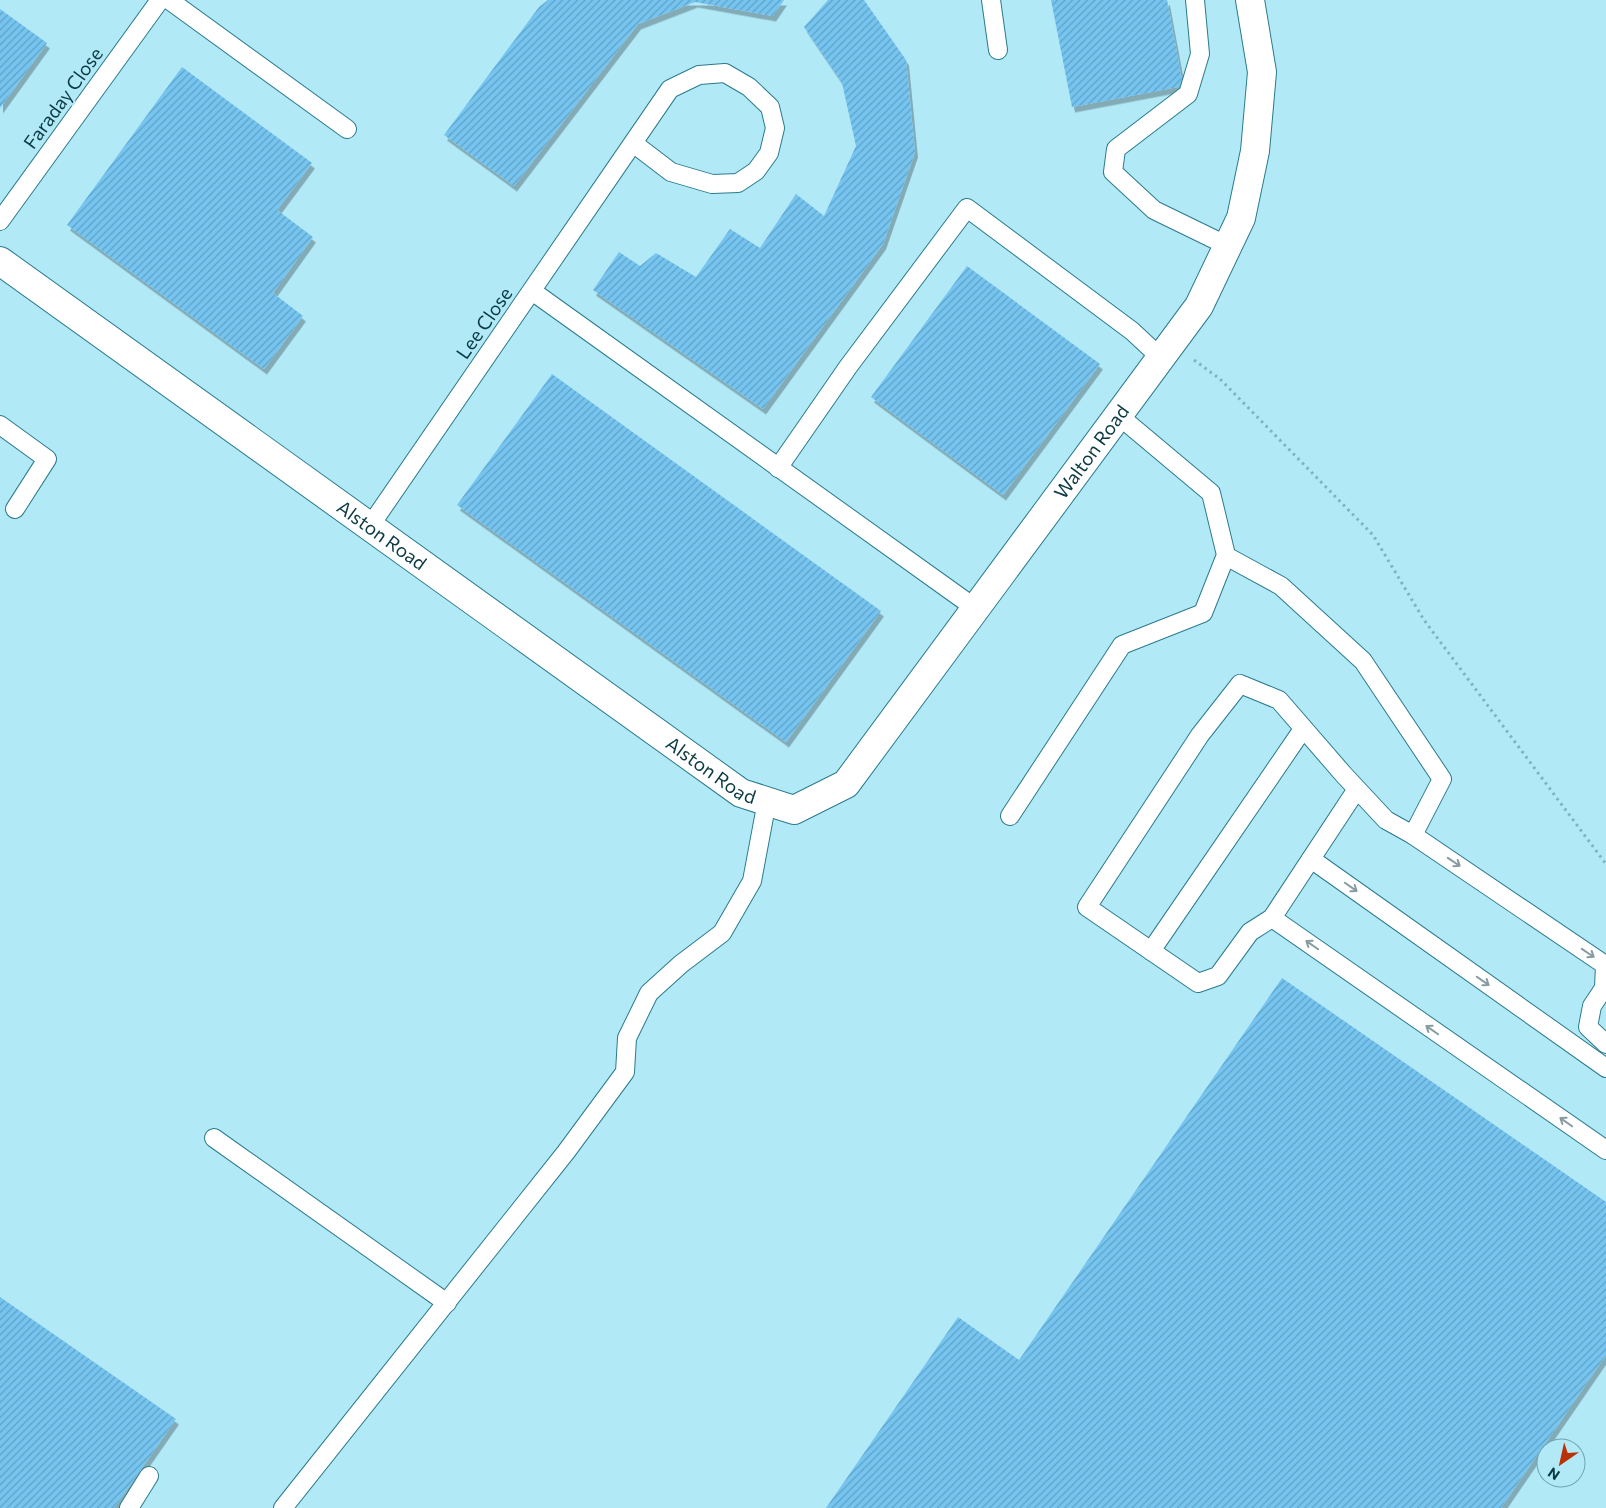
<svg xmlns="http://www.w3.org/2000/svg" width="1606" height="1508" font-family="Commissioner,sans-serif">
<style>
.building{fill:url(#building-hatch);filter:url(#shadow)}
.lines{fill:none;stroke-linecap:round;stroke-linejoin:round}
.service-casing{stroke:#2a7b8c;stroke-width:20}
.tertiary-casing{stroke:#2a7b8c;stroke-width:30}
.path{stroke:#7eb3bf;stroke-width:3;stroke-dasharray:2.5 4;stroke-linecap:butt}
.service{stroke:#fff;stroke-width:18}
.tertiary{stroke:#fff;stroke-width:28}
.oneway{stroke:#869ca1}
.labels{text-anchor:middle;stroke-width:4.5;stroke-linejoin:round;paint-order:stroke}
.street-label{font-size:19px;fill:#0c3a43;stroke:#b1e9f7}
</style>
<defs>
<pattern id="building-hatch" width="6" height="6" patternUnits="userSpaceOnUse" patternTransform="scale(1.25)"><rect width="6" height="6" fill="#76c5f1"/><path d="M-1 1l2-2M0 6l6-6M5 7l2-2" fill="none" stroke="#5fa1c5"/></pattern>
<filter id="shadow"><feDropShadow dx="3" dy="5.5" stdDeviation="0" flood-color="#0004"/></filter>
</defs>
<rect width="100%" height="100%" fill="#b1e9f7"/>
<g class="building">
<path d="M548 0H784L773 16 695 2 638 24 514 186 444 135 539 7Z"/>
<path d="M828 0H864L906 60 915 152 883 244 763 409 593 290 619 252 640 266 656 253 696 277 730 229 760 248 796 194 824 216 856 146 842 83 804 27Z"/>
<path d="M1051 0H1167L1183 86 1072 107Z"/>
<path d="M0 9 47 43 0 108Z"/>
<path d="M182 67 312 163 277 210 313 237 273 293 303 316 264 369 67 225Z"/>
<path d="M967 266 1100 364 1003 495 871 397Z"/>
<path d="M552 374 881 611 786 742 457 505Z"/>
<path d="M1282 978 1606 1202V1355L1501 1508H826L958 1317 1019 1360Z"/>
<path d="M0 1297 176 1419 114 1508H0Z"/>
</g>
<g class="lines">
<g class="service-casing">
<g id="service">
<path d="M169 0 347 129"/>
<path d="M991 0 998 50"/>
<path d="M1195 0 1200 54 1188 94 1116 149 1113 172 1154 210 1228 246"/>
<path d="M0 221 160 0"/>
<path d="M532 291 975 608"/>
<path d="M0 425 47 459 15 509"/>
<path d="M778 468 848 367 967 208 1132 331 1161 358"/>
<path d="M370 526 670 89 699 75 725 73 749 87 770 107 775 128 769 153 756 171 738 183 712 184 671 172 633 143"/>
<path d="M1226 556 1281 586 1363 661 1442 779 1413 835"/>
<path d="M1357 789 1272 918 1250 932 1218 976 1198 983 1087 907 1200 735 1240 684 1279 700 1344 775 1386 820 1413 835 1605 965 1604 988 1592 1006 1588 1027 1606 1044"/>
<path d="M1010 816 1122 645 1203 613 1226 555 1211 493 1118 415"/>
<path d="M1311 859 1606 1068"/>
<path d="M1272 918 1606 1150"/>
<path d="M1151 951 1303 729"/>
<path d="M214 1138 447 1303"/>
<path d="M129 1508 149 1476"/>
<path d="M283 1508 566 1152 625 1072 627 1038 649 993 681 964 722 933 752 881 767 801"/>
</g>
</g>
<g class="tertiary-casing">
<g id="tertiary">
<path id="s1" d="M0 261 741 793 794 810 846 784 1199 306 1241 218 1255 151 1262 72 1250 0"/>
</g>
</g>
<path class="path" d="M1194 360 1220 379 1373 535 1424 620 1606 864"/>
<use href="#service" class="service"/>
<use href="#tertiary" class="tertiary"/>
</g>
<defs><path id="oneway-shaft" d="M-6 0H5M1.5-3L5.5 0L1.5 3" fill="none" stroke-width="1.6" stroke-linecap="round" stroke-linejoin="round" transform="scale(1.25)"/></defs>
<g class="oneway">
<use href="#oneway-shaft" transform="translate(1454 862) rotate(34)"/>
<use href="#oneway-shaft" transform="translate(1351 887) rotate(35)"/>
<use href="#oneway-shaft" transform="translate(1312 945) rotate(-145)"/>
<use href="#oneway-shaft" transform="translate(1588 953) rotate(34)"/>
<use href="#oneway-shaft" transform="translate(1483 981) rotate(35)"/>
<use href="#oneway-shaft" transform="translate(1432 1030) rotate(-145)"/>
<use href="#oneway-shaft" transform="translate(1566 1122) rotate(-145)"/>
</g>
<g class="labels">
<g class="street-label">
<text transform="translate(63 98) rotate(-54)" y="7">Faraday Close</text>
<text transform="translate(484 323) rotate(-55)" y="7">Lee Close</text>
<text dy="7" stroke="none"><textPath href="#s1" startOffset="1439">Walton Road</textPath></text>
<text dy="7" stroke="none"><textPath href="#s1" startOffset="470">Alston Road</textPath></text>
<text dy="7" stroke="none"><textPath href="#s1" startOffset="875">Alston Road</textPath></text>
</g>
</g>
<g transform="translate(1561 1463) rotate(214)"><circle r="24" fill="#b1e9f7" stroke="#6fa3af"/>
<path d="M0-4L9 19L0 12L-9 19Z" fill="#ba3007"/>
<text y="-8" font-size="14" font-weight="bold" text-anchor="middle" fill="#0c3a43">N</text>
</g>
</svg>
